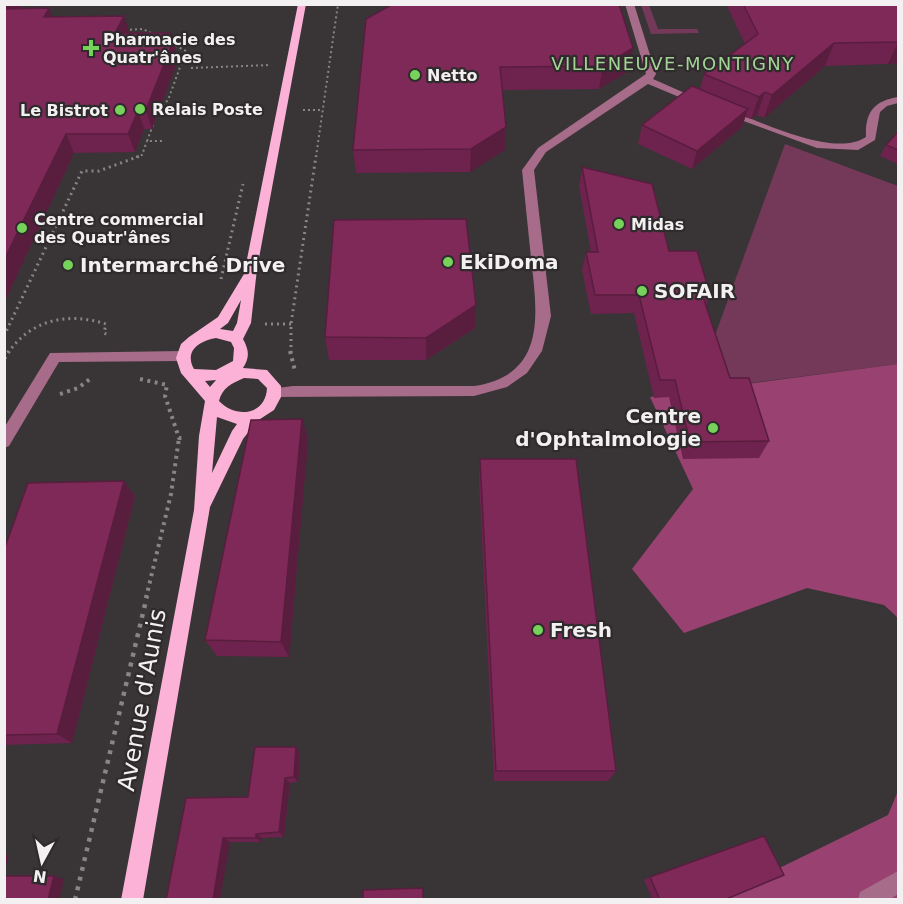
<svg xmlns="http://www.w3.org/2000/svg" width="903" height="904" font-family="'DejaVu Sans',sans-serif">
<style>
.green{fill:#743958}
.forest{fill:#994271}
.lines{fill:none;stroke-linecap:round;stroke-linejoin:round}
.path-far3{stroke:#898586;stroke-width:2;stroke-dasharray:2 3;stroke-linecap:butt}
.path-far2{stroke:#898586;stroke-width:3;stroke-dasharray:2 4;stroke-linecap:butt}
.path-far1{stroke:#898586;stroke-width:4;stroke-dasharray:3 4.5;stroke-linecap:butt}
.path{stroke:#898586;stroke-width:4.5;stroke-dasharray:4 6;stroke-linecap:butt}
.minor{fill:#a76c89;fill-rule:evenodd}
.major{fill:#fcb2d6;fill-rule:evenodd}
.wall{fill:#6d234d}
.shaded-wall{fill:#591d3e}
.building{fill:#7f2959;stroke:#591d3e;stroke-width:1.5}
.poi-dot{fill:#76d25a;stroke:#2f2a2c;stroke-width:2}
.labels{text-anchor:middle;stroke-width:4.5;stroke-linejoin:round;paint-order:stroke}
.far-poi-label{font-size:16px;font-weight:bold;fill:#f3f0f1;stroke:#2f2a2c;text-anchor:start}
.far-neighbourhood-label{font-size:18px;letter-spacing:1.5px;fill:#a3d495;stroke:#2f2a2c}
.poi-label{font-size:20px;font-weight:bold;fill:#f3f0f1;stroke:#2f2a2c;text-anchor:start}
.near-street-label{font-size:24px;fill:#f3f0f1;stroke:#2f2a2c}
</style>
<rect width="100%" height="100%" fill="#393436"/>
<g class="green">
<path d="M641 5H649L658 29H697L699 33 651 34Z"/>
<path d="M785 144 898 186V364L695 390Z"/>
</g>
<g class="forest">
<path d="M898 364V618L884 605 807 588 684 633 632 569 693 489 650 397Z"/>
<path d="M898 791V899L714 900 888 815Z"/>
</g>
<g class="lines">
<g class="path-far3">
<path d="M125 30 143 29 155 35"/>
<path d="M191 68 271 65"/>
<path d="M159 109 168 100 186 51 172 44"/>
<path d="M159 109H176"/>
<path d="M303 110H323"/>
<path d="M153 125 147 141H165"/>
<path d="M136 157 142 155 147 141"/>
<path d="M316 157 338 4"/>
</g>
<g class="path-far2">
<path d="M221 279 243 184"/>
<path d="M265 324H291"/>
<path d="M4 336 82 171H99L140 156"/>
<path d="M8 353C31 319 69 312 106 324L104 333 108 335"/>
<path d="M291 353V324L316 156"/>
</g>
<g class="path-far1">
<path d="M290 351 295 371"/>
<path d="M4 359 9 351"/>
<path d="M140 379 167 385 165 396 179 438H184"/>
<path d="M60 394 78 388 90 379"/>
<path d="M146 598 171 494 179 438"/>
</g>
<path class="path" d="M75 900 147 596"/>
<g class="minor">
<path d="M625 4H634L656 74 653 79 705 102 696 104 648 84 546 152 534 170 551 316 542 351 527 373 507 387 474 396 270 397 268 393 270 389 293 386H474C548 375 537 312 531 258 528 228 525 199 522 170L538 148 646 74Z"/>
<path d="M898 97V103L887 106 880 112 875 140 858 150 817 148 722 113 731 111C764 123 835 158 866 137 865 112 874 101 898 97Z"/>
<path d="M182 351 189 356 182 361 59 362 9 446 4 448V428L50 353Z"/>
<path d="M898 871V894L889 900H858L860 892Z"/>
</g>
<path class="major" d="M298 4H306L257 269 251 323 243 339C249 350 250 357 243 368L267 370 281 386V397L274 410 257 421 243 439 210 507 143 900H121L194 510 199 436 205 401 181 373 176 358 181 344 189 337 218 317 244 274ZM241 300 237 323 233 331 220 329 228 323ZM216 338 231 342 234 348 233 361 216 370 194 369C184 351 199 341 216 338ZM244 378 258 379 267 388C266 415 236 419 219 401 222 388 232 383 244 378ZM216 380 210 387 205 381ZM217 417 237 424 232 431 212 473Z"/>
</g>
<g class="wall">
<path d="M4 4H23L21 9 53 17 124 16 129 33 176 51 175 55 177 62 152 129H144L135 152 74 153 4 303Z"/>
<path d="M726 4H898V63L888 64 825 66 764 118 757 115 751 119 745 117 742 127 692 169 638 144 642 125 700 89 704 74 745 44Z"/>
<path d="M366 19 629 71 599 89 502 90 506 127 505 150 470 172 356 173 353 150Z"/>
<path d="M898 132V164L880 156 886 145Z"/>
<path d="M582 167 669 251 710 294 706 306 730 378 769 441 759 458 683 459 669 397 654 398 634 313 591 314 582 270 586 252H591L579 186Z"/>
<path d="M476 305 475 328 426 360H329L325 337Z"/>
<path d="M302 419 308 440 289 657 217 656 205 640Z"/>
<path d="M480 459 616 771 608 781H494L479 480Z"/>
<path d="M135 496 72 743 4 745V550Z"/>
<path d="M296 747 300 753 298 782 290 783 284 837 262 838 261 842H230L166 900 248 797Z"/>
<path d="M650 877 724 900H653L644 880Z"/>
</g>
<g class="shaded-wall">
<path d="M4 4H23L9 26 4 17Z"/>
<path d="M49 8 56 26 44 17Z"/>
<path d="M124 16 130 34 115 33Z"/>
<path d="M171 33 176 51 175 55 177 62 152 129 146 110 166 45Z"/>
<path d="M898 42V63L888 64Z"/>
<path d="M834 43 825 66 764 118 772 95Z"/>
<path d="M633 48 629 71 599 89 603 66Z"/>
<path d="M765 92 757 115 751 119 759 97Z"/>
<path d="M748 109 742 127 692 169 697 151Z"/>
<path d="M138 111 144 129 135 152 128 134Z"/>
<path d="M506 127 505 150 470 172 471 149Z"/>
<path d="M66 134 74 153 4 303V260Z"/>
<path d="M476 305 475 328 426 360V338Z"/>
<path d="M302 419 308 440 289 657 281 642Z"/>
<path d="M124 481 135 496 72 743 57 734Z"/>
<path d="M296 747 300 753 298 782 294 777Z"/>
<path d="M285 778 290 783 284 837 279 832Z"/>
<path d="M256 834 262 838 261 842 256 838Z"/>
<path d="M223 838 230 842 220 900H213Z"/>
<path d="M4 854 9 856 4 872Z"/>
<path d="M54 876 64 879 59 900H48Z"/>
</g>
<g class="building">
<path d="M393 4H619L633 48 603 66 500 67 506 127 471 149 353 150 366 19Z"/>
<path d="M743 4H898V42L834 43 772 95 765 92 759 97 704 74 758 34Z"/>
<path d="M49 8 44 17 124 16 115 33H171L166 45 172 44 146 110 138 111 128 134H66L4 260V9Z"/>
<path d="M692 86 748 109 697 151 642 125Z"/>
<path d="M898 132V150L886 145Z"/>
<path d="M582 167 652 184 669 251H697L710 294H702L730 378H749L769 441 690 442 675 380H660L639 295H595L586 252H598Z"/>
<path d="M466 219 476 305 426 338 325 337 334 220Z"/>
<path d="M302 419 281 642 205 640 251 420Z"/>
<path d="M480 459H576L616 771H496Z"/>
<path d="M124 481 57 734 4 735V550L28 483Z"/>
<path d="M255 747H296L294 777 285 778 279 832 256 834V838H223L213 900H166L186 798 248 797Z"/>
<path d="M764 836 784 875 724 900H660L650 877Z"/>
<path d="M4 876H54L48 900H4Z"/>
<path d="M423 888V900H363V890Z"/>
</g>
<g class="poi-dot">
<path d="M88 39h6v6h6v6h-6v6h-6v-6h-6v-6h6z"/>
<circle cx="415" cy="75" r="6"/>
<circle cx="140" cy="109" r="6"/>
<circle cx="120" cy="110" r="6"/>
<circle cx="619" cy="224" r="6"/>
<circle cx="22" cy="228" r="6"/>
<circle cx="448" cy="262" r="6"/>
<circle cx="68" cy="265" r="6"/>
<circle cx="642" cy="291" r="6"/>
<circle cx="713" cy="428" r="6"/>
<circle cx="538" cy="630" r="6"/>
</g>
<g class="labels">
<g class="far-poi-label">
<text x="103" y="45">Pharmacie des<tspan x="103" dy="18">Quatr'ânes</tspan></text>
<text x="427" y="81">Netto</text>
<text x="152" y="115">Relais Poste</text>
<text x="108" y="116" text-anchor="end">Le Bistrot</text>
<text x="34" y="225">Centre commercial<tspan x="34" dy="18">des Quatr'ânes</tspan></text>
<text x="631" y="230">Midas</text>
</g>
<g class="far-neighbourhood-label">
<text x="673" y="70">VILLENEUVE-MONTIGNY</text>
</g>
<g class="poi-label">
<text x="460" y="269">EkiDoma</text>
<text x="80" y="272">Intermarché Drive</text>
<text x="654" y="298">SOFAIR</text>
<text x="701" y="423" text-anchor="end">Centre<tspan x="701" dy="23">d'Ophtalmologie</tspan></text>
<text x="550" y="637">Fresh</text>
</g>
<g class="near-street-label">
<text transform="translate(142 700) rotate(-80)" y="8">Avenue d'Aunis</text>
</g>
</g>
<rect width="903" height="904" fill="none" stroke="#f3f0f1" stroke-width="12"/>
<g transform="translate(42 862) rotate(188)" stroke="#2f2a2c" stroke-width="4.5" paint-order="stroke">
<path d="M0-4.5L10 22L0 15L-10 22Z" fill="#f3f0f1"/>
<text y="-9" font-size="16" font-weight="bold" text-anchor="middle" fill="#f3f0f1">N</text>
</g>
</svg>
